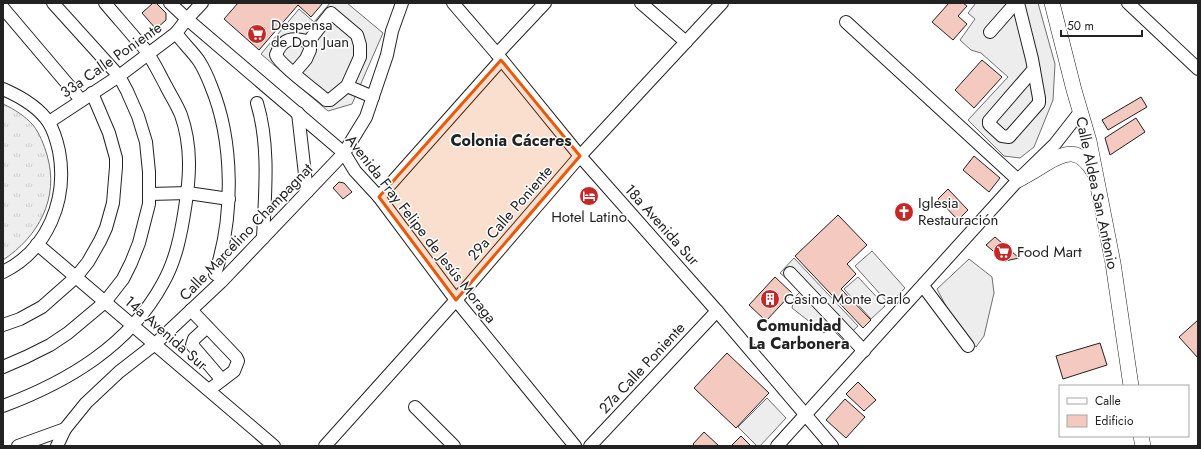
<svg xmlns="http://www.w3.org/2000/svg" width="1201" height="449" font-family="Jost,sans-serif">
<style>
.grass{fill:url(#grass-tufts);stroke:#6f6f6f}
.parking{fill:#ededed;stroke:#6f6f6f}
.building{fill:#f3c9c0;stroke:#222}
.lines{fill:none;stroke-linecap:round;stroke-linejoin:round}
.minor-casing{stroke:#222;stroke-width:14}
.major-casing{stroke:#222;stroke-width:16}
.minor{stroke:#fff;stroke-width:12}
.major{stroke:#fff;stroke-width:15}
.marked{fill:#e8590c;fill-opacity:0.2;stroke:#e8590c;stroke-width:3;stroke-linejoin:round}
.labels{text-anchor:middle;stroke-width:3;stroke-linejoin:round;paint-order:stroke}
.poi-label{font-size:15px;fill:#222;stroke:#fff;text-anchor:start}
.street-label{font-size:15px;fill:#222;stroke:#fff}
.neighbourhood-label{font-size:16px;font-weight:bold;fill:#222;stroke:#fff}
</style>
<defs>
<pattern id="grass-tufts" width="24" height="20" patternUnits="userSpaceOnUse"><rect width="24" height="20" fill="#eee"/><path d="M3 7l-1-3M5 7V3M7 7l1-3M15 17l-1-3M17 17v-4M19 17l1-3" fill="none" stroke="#ccc"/></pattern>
</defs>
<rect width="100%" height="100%" fill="#fff"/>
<path class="grass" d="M3 104C14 109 25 116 33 125 40 134 44 145 47 155 60 198 38 237 3 260Z"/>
<g class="parking">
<path d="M330 3H347L383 33 352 104 328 111 261 54 299 9 314 22Z"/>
<path d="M976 3H1038L1055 64 1053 100 1034 147 1020 158 1004 156 968 120 1008 77 981 53 971 50 960 40 975 19 968 13Z"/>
<path d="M872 251 905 288 889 304 855 266Z"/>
<path d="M794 258 858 326 843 340 830 327 824 333 792 308 794 298 801 291 780 273Z"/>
<path d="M969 259 992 277 994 293 984 336 976 347 947 308 937 289Z"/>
<path d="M858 277 885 306 871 319 844 289Z"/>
<path d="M767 398 786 418 760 446H757L738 427Z"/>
</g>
<g class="building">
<path d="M153 3H156L166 13V20L156 29 142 13Z"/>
<path d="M238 3H323L311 17 298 5 259 50 224 19Z"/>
<path d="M949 3H963L967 6 958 16 967 24 953 40 932 22Z"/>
<path d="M982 60 1002 77 974 108 955 90Z"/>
<path d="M1141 97 1147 107 1108 130 1102 120Z"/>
<path d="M1136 118 1145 132 1110 155 1105 138Z"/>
<path d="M974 156 1000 178 989 192 963 170Z"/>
<path d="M339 182 344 183 352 192 343 199 333 188Z"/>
<path d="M948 189 968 210 958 220 938 199Z"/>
<path d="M838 215 867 245 847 264 856 274 841 289 871 320 863 328 795 256Z"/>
<path d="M995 237 1019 258 1005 261 986 245Z"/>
<path d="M775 277 792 293 766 321 749 305Z"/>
<path d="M1198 320V358L1179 337Z"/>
<path d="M1100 343 1107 365 1063 379 1056 356Z"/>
<path d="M727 353 769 393 736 428 694 388Z"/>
<path d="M858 382 876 400 864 411 846 394Z"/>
<path d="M845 399 865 417 846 438 826 420Z"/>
<path d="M704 432 719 446H695L693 444Z"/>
<path d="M741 436 751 446H731Z"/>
</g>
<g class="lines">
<g class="minor-casing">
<g id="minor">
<path d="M170 3 187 19 344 153 355 171 379 197 456 300 575 446"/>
<path d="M453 3 497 54 580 156 717 311 832 446"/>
<path d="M641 3 686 42"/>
<path d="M1018 3 1032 59 1039 98V103L1009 137 1002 136 989 124V121L1034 69"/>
<path d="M1128 3 1198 69"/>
<path d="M3 8 81 100"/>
<path d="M846 22 1018 180"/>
<path d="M990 32 1012 7 1018 3"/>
<path d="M176 33C183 43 192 51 199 61 204 69 208 78 211 86 234 141 234 218 215 274"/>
<path d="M497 54 545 3"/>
<path d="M294 73 306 59 310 50V42L312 37 331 13 357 35 360 45V57L347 86 330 100H326C316 91 280 65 276 55 282 37 294 37 310 42"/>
<path d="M347 86 373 97"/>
<path d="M3 89C19 96 39 107 49 123 54 131 57 142 59 151 68 199 48 250 3 272"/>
<path d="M257 103C270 146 265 194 263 238"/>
<path d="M298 113 307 192"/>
<path d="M49 122 119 76 176 33 187 19 202 3"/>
<path d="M150 194 188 193 229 199"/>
<path d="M379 197 501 60"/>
<path d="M37 244 274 446"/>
<path d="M790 273 864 351"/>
<path d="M923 286 968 346"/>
<path d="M191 310 236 357 238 361 234 371 209 390"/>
<path d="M3 325 20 319 42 307 76 277 88 262 100 241 106 228 113 203 116 167V158L109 133 92 93"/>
<path d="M207 327 194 339 192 345 222 380"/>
<path d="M3 367 26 357 50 345 68 333 105 302 123 279 131 263 139 243 149 204V172L146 142 138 116 127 91 119 76 53 3"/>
<path d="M3 406C67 382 129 346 163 283 176 260 181 234 185 208 190 177 192 146 181 115 177 105 171 96 166 86 160 75 155 64 148 54 145 48 139 43 135 38 125 26 115 15 105 3"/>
<path d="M415 407 454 446"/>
<path d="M18 446 65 429"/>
<path d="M57 446 65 429 86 403 119 372 155 344 221 282 344 153 366 117 387 55 392 31 402 3"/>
<path d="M325 446 456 300 580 156 722 3"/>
<path d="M590 446 717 311"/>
<path d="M777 446 1018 180 1055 144 1080 112"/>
</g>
</g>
<g class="major-casing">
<g id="major">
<path d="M1052 3 1074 90 1089 141 1113 263 1131 386"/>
<path d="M1018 180C1027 175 1036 170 1045 164 1067 151 1079 148 1094 172"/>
<path d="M1141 436 1143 446"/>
</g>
</g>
<use href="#minor" class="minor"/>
<use href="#major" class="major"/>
</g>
<path class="marked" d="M501 60 580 156 456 300 379 197Z"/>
<defs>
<g id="supermarket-disc" transform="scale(1)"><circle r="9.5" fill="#c62828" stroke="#fff"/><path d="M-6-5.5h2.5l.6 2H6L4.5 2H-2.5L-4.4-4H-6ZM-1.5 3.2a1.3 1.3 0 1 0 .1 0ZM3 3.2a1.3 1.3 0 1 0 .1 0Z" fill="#fff"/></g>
<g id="hotel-disc" transform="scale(1)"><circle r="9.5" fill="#c62828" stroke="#fff"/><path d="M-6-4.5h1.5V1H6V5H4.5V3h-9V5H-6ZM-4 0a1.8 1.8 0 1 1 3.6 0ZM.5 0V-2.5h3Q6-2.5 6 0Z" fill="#fff"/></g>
<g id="church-disc" transform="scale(1)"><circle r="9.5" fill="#c62828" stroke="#fff"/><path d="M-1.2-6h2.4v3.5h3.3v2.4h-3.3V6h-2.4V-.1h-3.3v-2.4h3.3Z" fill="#fff"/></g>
<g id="building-disc" transform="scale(1)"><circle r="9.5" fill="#c62828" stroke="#fff"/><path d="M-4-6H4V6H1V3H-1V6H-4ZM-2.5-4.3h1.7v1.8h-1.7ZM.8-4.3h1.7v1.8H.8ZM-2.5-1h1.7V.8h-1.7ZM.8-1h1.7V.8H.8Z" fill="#fff"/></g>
</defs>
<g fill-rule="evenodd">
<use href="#supermarket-disc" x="257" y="34"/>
<use href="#hotel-disc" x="589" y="196"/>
<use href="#church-disc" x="904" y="212"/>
<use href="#supermarket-disc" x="1003" y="252"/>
<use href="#building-disc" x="770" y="299"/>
</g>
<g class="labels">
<g class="poi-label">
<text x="271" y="30">Despensa<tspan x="271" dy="17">de Don Juan</tspan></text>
<text x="918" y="208">Iglesia<tspan x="918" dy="17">Restauración</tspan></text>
<text x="589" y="222" text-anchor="middle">Hotel Latino</text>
<text x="1017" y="257">Food Mart</text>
<text x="784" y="304">Casino Monte Carlo</text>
</g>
<g class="street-label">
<text transform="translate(111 60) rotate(-35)" y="5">33a Calle Poniente</text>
<text transform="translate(1097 193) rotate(78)" y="5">Calle Aldea San Antonio</text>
<text transform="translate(510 213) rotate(-49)" y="5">29a Calle Poniente</text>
<text transform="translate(662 225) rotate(48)" y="5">18a Avenida Sur</text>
<text transform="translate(421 229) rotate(52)" y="5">Avenida Fray Felipe de Jesús Moraga</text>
<text transform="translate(246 232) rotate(-46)" y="5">Calle Marcelino Champagnat</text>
<text transform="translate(166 333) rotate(41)" y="5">14a Avenida Sur</text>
<text transform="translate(642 368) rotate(-47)" y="5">27a Calle Poniente</text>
</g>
<g class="neighbourhood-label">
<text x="511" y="146">Colonia Cáceres</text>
<text x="799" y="331">Comunidad<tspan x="799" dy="18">La Carbonera</tspan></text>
</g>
</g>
<rect width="1201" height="449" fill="none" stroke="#222222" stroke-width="8"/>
<rect x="1059" y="385" width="130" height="52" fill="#ffffff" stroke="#a7a7a7"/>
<rect x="1067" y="398" width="20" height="6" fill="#ffffff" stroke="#a7a7a7"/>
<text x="1095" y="405" font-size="12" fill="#222222">Calle</text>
<rect x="1067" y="415" width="20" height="12" fill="#f3c9c0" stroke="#a7a7a7"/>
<text x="1095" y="425" font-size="12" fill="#222222">Edificio</text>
<path d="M1061 30v6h81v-6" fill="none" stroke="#222222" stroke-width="2"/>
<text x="1067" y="30" font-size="12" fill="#222222" stroke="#ffffff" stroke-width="3" paint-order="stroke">50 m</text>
</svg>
